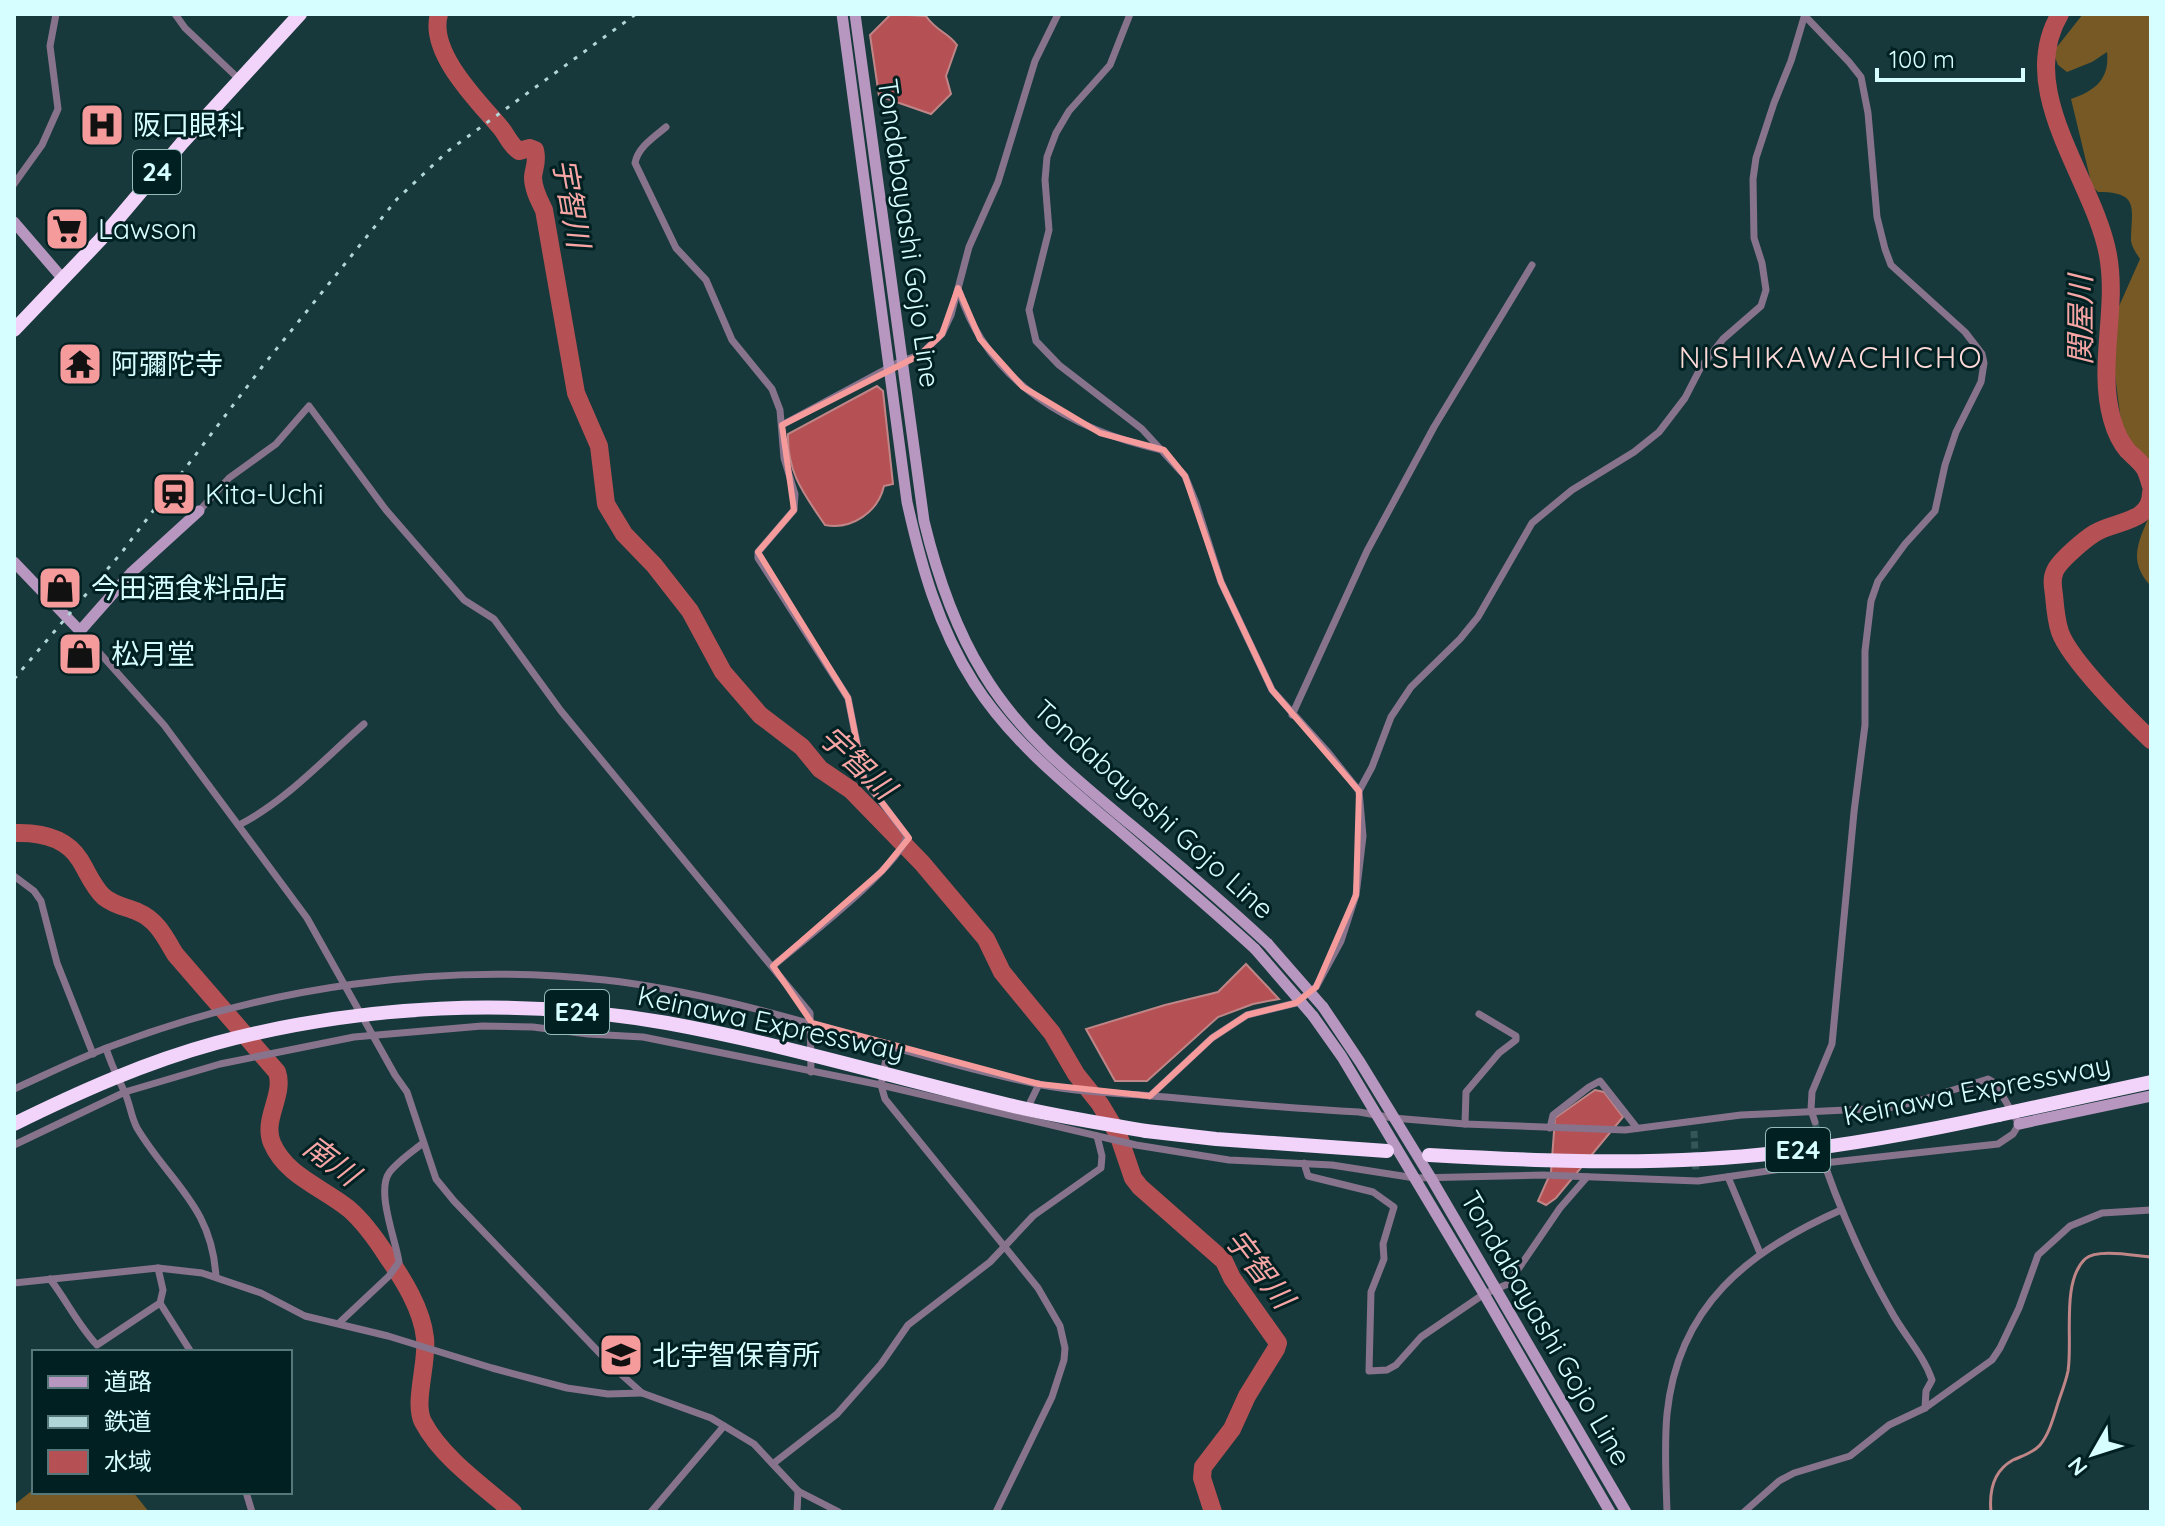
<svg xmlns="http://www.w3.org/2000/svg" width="2165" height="1526" font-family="Quicksand,'Noto Sans JP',sans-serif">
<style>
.forest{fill:#765925}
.water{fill:#b55154;stroke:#bf8587;stroke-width:2}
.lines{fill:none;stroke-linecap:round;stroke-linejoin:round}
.stream{stroke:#bf8587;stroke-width:3}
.river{stroke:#b55154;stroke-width:18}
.street-tunnel{stroke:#345658;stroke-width:7;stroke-dasharray:7 3.5;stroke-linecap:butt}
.street{stroke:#88738c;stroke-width:7}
.secondary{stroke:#b797bf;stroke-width:11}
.highway{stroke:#f2d3f9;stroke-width:14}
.rail{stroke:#b0d6d8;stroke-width:3;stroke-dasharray:4 8;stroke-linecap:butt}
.secondary-bridge{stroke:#b797bf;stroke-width:11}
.highway-bridge{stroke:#f2d3f9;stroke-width:14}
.marked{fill:none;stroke:#f59b9b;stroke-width:6;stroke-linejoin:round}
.labels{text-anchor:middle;stroke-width:6;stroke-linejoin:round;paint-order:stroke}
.shield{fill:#002022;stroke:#96bbbd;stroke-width:2}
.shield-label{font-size:26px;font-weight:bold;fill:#d6fdff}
.poi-label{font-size:28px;fill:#d6fdff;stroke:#002022;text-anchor:start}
.street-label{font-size:28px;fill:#d6fdff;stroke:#002022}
.water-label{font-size:30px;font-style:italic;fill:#f7a6a5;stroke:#002022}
.neighbourhood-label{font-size:30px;letter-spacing:2px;fill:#fedbd9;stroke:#002022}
</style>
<rect width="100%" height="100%" fill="#17393b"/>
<g class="forest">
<path d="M2083 14H2151V470L2122 429 2113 360 2116 313 2140 259C2136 253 2132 247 2131 241 2131 209 2141 192 2098 192L2092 186 2071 99C2095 91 2110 79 2107 52L2092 62 2067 72 2058 65 2053 52Z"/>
<path d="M2151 512V586C2126 560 2140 539 2151 512Z"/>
<path d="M34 1489V1492H133L149 1512H14V1505Z"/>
</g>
<g class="water">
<path d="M891 14 926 16C937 32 948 32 957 45L946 76 951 94 931 114 879 96 870 35Z"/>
<path d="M877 386 883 391 893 484 884 486C878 512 852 530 825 525 804 494 787 473 788 434Z"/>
<path d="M1246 964 1279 999 1253 1004 1218 1017 1147 1081H1115L1086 1029 1165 1005 1218 992Z"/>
<path d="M1595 1090 1604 1092 1623 1117 1556 1198 1546 1205 1538 1201 1551 1172 1555 1118Z"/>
</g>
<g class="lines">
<path class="stream" d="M1991 1512C1989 1491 1993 1471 2013 1460 2022 1456 2033 1453 2040 1445 2050 1433 2054 1415 2059 1400 2062 1391 2066 1381 2068 1371 2073 1340 2061 1282 2085 1259 2097 1248 2136 1256 2151 1257"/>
<g class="river">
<path d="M439 14C428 52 477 100 500 127 507 135 510 145 519 151L530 148 535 150C538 161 534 167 533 177 533 189 539 200 544 210L576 393 599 446 606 504 624 534 654 565 690 611 723 672 760 715 802 747 820 769 851 790 922 863 986 939 1002 972 1052 1033 1076 1074 1100 1104 1118 1134 1133 1178 1140 1187 1224 1261 1232 1278 1278 1343 1276 1349 1247 1396 1232 1429 1203 1467 1202 1478 1213 1512"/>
<path d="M2060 14C2014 91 2094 179 2108 255 2118 310 2097 365 2112 419 2115 430 2121 443 2128 451 2134 457 2141 462 2145 469 2148 474 2149 481 2151 486"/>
<path d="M2151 493C2151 523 2114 521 2095 533 2085 539 2059 561 2055 571 2051 579 2053 587 2054 595 2055 607 2056 620 2060 632 2070 660 2128 718 2151 740"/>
<path d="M14 833C39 832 66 837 80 860 88 873 93 887 104 897 115 906 127 907 138 912 157 920 165 937 175 954L277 1072C285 1095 262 1119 272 1143 286 1176 322 1187 349 1209 364 1222 376 1239 387 1256 403 1279 422 1309 425 1338 428 1363 413 1403 423 1422 442 1458 483 1486 513 1512"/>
</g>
<g class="street-tunnel">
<path d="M1815 1122 1824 1163"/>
<path d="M1694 1131 1696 1173"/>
</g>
<g class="street">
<path d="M175 14 185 28 240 80"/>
<path d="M1130 14 1110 65 1069 111 1056 133 1047 157 1045 180 1049 230 1029 310 1036 341 1059 365 1142 429 1185 476 1196 503 1221 582 1272 690 1327 751 1359 791"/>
<path d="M1805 16 1849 62 1861 77 1868 113 1877 217 1885 249 1891 265 1965 332 1982 354 1984 363 1981 382 1956 432 1945 465 1935 511 1905 544 1878 581 1871 601 1865 651V725L1854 812 1832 1044 1812 1092 1811 1110 1815 1122"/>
<path d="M666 127C654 137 638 147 635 163L676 248 706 280 732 340 772 389 780 410 784 458 795 494 794 510 758 552V558L848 698 864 779 907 836C900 866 800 943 773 966"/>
<path d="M14 184 42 145 58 109 50 46 56 14"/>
<path d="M959 291C988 383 1072 430 1162 450"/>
<path d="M782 425 901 361 920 355 942 334 951 315 969 247 998 182 1035 61 1058 14"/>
<path d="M199 511 229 478 276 444 309 406 386 510 464 600 494 619 561 711 810 1013 811 1072"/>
<path d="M80 631 164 725 307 918 395 1075 407 1092 436 1179 454 1201 613 1367 642 1393 711 1418 754 1444 798 1491 839 1512"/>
<path d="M1292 715 1367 551 1434 427 1532 265"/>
<path d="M239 825C286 801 324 759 364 724"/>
<path d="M14 876 34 891 41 901 57 963 93 1054"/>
<path d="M889 1044 881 1085 885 1099 1038 1288 1060 1326 1065 1348 1064 1360 1052 1397 996 1512"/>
<path d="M106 1048C111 1065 118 1078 125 1093 130 1104 131 1117 137 1128 170 1183 212 1206 216 1277"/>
<path d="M14 1089C45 1075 77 1059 109 1047 266 987 437 962 605 980 755 997 895 1055 1042 1085 1082 1093 1124 1093 1166 1097 1230 1103 1294 1109 1359 1112L1393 1118 1465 1124 1625 1130 1741 1115 1888 1108 1918 1101 1988 1079 1995 1083 2019 1124 2013 1134 1998 1144 1824 1163 1698 1181 1543 1175 1415 1178 1332 1165 1229 1160 1136 1145 881 1085 643 1037 588 1034 533 1027 482 1026 354 1037 220 1064 125 1092 14 1145"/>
<path d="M1150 1096 1212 1038 1247 1015 1296 1003 1316 987 1341 941 1356 895 1363 836 1359 791 1372 767 1391 717 1411 687 1460 639 1478 617 1532 523 1572 490 1634 452 1659 432 1685 398 1701 367 1723 339 1761 306 1766 290 1762 263 1754 238 1753 179 1756 158 1774 103 1791 61 1805 14"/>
<path d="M1026 1111 1039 1084"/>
<path d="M1465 1124 1466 1092 1499 1053 1516 1040V1036L1479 1014"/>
<path d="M1550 1128 1553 1115 1589 1087 1600 1081 1637 1128"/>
<path d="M1304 1163 1308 1176 1373 1192 1394 1207 1383 1244 1384 1259 1371 1292 1369 1371 1387 1370 1396 1365 1421 1337 1484 1294 1508 1284 1560 1208 1587 1177"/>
<path d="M1824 1163C1842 1214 1864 1264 1891 1311 1904 1335 1923 1354 1932 1380L1926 1391 1925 1408"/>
<path d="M1728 1177 1760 1253"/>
<path d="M50 1279C67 1301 78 1325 97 1345L160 1303 163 1290 158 1268"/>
<path d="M14 1283 158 1268 202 1273 261 1293 305 1316 388 1336 492 1368 567 1388 608 1394 642 1393"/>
<path d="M160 1303 191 1352"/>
<path d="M339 1323 389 1276 399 1262C396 1241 376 1192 389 1173 397 1162 412 1152 423 1143"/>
<path d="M774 1463 837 1414 881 1364 908 1325 990 1262 1033 1216 1101 1168 1102 1156 1097 1136"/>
<path d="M246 1492 252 1512"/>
<path d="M651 1512 724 1426"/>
<path d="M797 1512 798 1491"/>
<path d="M1667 1512C1666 1479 1664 1446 1667 1414 1678 1306 1748 1251 1841 1210"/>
<path d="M1744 1512 1779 1481 1794 1473 1850 1456 1889 1425 1925 1408 1992 1360 2000 1348 2019 1308 2038 1255 2070 1226 2102 1213 2151 1210"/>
</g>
<g class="secondary">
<path d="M842 14 907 502C921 565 938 627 974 683 1011 741 1066 785 1118 829 1164 869 1210 908 1255 949"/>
<path d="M855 14 924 521C937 575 954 626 983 673 1020 735 1076 779 1130 824 1177 863 1223 902 1268 944"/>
<path d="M14 222 63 279"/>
<path d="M14 562 80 631 132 572 199 511"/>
<path d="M1323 1007 1360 1062 1431 1178 1626 1512"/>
<path d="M1313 1016 1342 1057 1484 1294 1610 1512"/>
<path d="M2019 1124 2151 1096"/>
</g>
<g class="highway">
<path d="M14 330 100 240 182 143 300 14"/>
<path d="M1146 1131 1216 1139 1387 1151"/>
<path d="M1429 1155C1521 1160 1612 1164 1704 1159 1802 1154 1903 1136 1999 1115"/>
</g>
<path class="rail" d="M14 679 122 552 262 367 397 199 448 151 636 14"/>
<g class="secondary-bridge">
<path d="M1268 944 1323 1007"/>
<path d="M1255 949 1313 1016"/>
</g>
<g class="highway-bridge">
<path d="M1999 1115 2151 1082"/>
<path d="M14 1124C79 1092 146 1062 216 1043 362 1004 518 997 667 1023 783 1044 895 1078 1009 1105 1054 1116 1100 1123 1146 1131"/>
</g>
</g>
<path class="marked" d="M958 288 980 339 1023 387 1100 433 1164 450 1185 476 1221 582 1272 690 1359 791 1356 895 1316 987 1296 1003 1247 1015 1212 1038 1150 1096 1039 1084 812 1023 773 966 882 871 909 838 864 779 848 698 758 552 794 510 782 425 920 355 942 334Z"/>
<defs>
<g id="hospital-square" transform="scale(2.3)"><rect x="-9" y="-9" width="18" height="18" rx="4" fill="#f59b9b" stroke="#002022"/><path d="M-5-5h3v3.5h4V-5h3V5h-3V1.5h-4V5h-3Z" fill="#111"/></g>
<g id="supermarket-square" transform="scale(2.3)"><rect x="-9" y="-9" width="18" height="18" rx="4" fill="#f59b9b" stroke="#002022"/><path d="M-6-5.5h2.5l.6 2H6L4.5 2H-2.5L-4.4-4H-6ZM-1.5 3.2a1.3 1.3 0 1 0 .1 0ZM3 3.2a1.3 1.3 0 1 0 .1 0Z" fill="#111"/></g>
<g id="temple-square" transform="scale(2.3)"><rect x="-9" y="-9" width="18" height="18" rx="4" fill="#f59b9b" stroke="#002022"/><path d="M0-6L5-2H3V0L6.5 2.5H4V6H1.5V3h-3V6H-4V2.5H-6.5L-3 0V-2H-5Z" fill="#111"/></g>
<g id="station-square" transform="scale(2.3)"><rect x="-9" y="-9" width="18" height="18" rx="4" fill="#f59b9b" stroke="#002022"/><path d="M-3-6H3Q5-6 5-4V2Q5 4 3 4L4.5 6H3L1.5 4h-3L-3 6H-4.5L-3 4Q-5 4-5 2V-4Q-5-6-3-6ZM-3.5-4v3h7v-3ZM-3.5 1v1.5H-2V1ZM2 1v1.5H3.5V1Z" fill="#111"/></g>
<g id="shop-square" transform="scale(2.3)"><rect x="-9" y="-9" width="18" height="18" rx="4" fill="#f59b9b" stroke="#002022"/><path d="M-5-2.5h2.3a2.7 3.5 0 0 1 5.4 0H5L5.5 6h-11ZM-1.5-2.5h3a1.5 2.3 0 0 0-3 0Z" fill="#111"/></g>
<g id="school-square" transform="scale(2.3)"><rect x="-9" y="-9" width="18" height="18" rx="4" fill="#f59b9b" stroke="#002022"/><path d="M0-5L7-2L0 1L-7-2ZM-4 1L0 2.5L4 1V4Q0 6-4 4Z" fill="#111"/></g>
</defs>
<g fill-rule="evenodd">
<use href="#hospital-square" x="102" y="125"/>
<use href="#supermarket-square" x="67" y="229"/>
<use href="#temple-square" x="80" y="364"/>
<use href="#station-square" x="174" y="494"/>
<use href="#shop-square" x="60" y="588"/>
<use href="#shop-square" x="80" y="654"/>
<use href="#school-square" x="621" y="1355"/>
</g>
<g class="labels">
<g class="shield">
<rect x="133" y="150" width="48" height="44" rx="6"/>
<rect x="545" y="990" width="64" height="44" rx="6"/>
<rect x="1766" y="1128" width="64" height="44" rx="6"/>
</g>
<g class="shield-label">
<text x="157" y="181">24</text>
<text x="577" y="1021">E24</text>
<text x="1798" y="1159">E24</text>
</g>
<g class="poi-label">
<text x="133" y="135">阪口眼科</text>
<text x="98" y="239">Lawson</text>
<text x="111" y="374">阿彌陀寺</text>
<text x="205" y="504">Kita-Uchi</text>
<text x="91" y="598">今田酒食料品店</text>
<text x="111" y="664">松月堂</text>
<text x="652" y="1365">北宇智保育所</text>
</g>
<g class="street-label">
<text transform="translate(909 233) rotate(82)" y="10">Tondabayashi Gojo Line</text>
<text transform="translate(1154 809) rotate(42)" y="10">Tondabayashi Gojo Line</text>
<text transform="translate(771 1023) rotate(12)" y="10">Keinawa Expressway</text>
<text transform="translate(1977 1090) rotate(-11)" y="10">Keinawa Expressway</text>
<text transform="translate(1546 1328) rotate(60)" y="10">Tondabayashi Gojo Line</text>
</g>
<g class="water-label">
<text transform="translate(571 203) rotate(80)" y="10">宇智川</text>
<text transform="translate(2081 320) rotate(-90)" y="10">関屋川</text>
<text transform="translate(857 763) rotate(43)" y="10">宇智川</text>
<text transform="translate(331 1161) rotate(37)" y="10">南川</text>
<text transform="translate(1259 1269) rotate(52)" y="10">宇智川</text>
</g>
<g class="neighbourhood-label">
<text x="1831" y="368">NISHIKAWACHICHO</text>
</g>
</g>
<rect width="2165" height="1526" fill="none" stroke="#d6fdff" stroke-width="32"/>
<rect x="32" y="1350" width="260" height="144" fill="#002022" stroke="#56787a" stroke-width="2"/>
<rect x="48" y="1376" width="40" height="12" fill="#b797bf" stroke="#56787a" stroke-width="2"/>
<text x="104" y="1390" font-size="24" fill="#d6fdff">道路</text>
<rect x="48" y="1416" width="40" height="12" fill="#b0d6d8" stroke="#56787a" stroke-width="2"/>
<text x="104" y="1430" font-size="24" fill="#d6fdff">鉄道</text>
<rect x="48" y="1450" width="40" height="24" fill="#b55154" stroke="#56787a" stroke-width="2"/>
<text x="104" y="1470" font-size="24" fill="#d6fdff">水域</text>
<g transform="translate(2093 1454) rotate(231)" stroke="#002022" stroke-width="6" paint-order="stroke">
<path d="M0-6L14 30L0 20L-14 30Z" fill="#d6fdff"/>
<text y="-12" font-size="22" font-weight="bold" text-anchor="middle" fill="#d6fdff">N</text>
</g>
<path d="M1877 68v12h146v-12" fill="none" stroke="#d6fdff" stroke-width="4"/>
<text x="1889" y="68" font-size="24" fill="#d6fdff" stroke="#002022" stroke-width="6" paint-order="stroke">100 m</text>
</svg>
